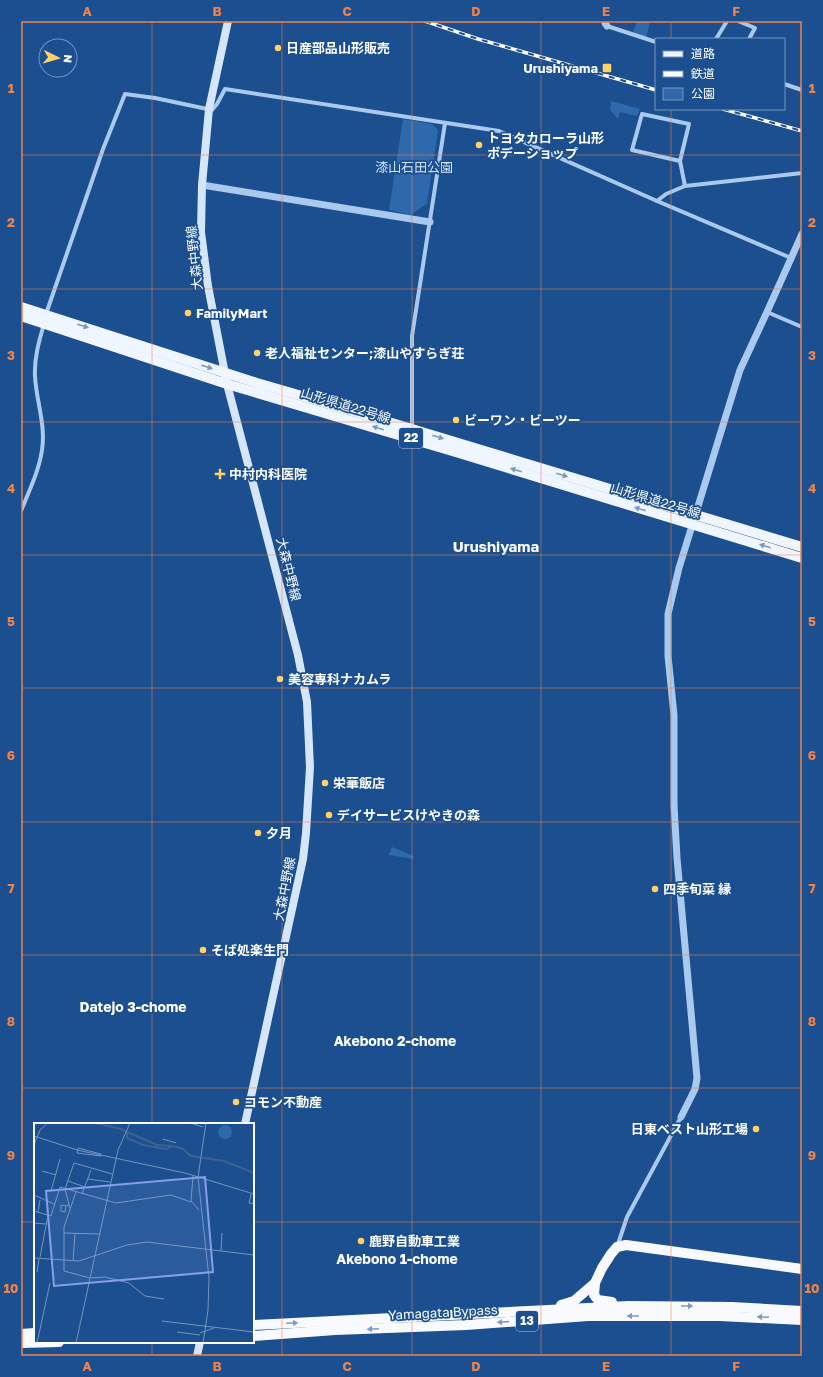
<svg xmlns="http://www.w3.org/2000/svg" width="823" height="1377" font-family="'Golos Text','Noto Sans JP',sans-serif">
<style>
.green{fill:#2e69ad}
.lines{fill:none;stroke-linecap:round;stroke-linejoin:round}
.minor{stroke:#a9c9ee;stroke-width:4}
.tertiary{stroke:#a9c9ee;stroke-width:7}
.secondary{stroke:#d6e6fa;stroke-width:8}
.primary{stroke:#f0f6ff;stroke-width:10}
.trunk{stroke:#f8faff;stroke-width:10}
.rail-casing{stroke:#fff;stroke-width:3.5}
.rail{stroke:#1b4f8f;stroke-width:2;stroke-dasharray:6;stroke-linecap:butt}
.oneway{fill:#7b9ac1}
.oneway2{fill:#7e9cc1}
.grid{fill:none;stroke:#ee8249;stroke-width:1;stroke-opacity:0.55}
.poi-dot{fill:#ffd166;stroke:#1b4f8f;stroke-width:1.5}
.labels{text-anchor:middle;stroke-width:3.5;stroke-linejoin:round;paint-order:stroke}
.shield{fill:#1b4f8f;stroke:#bbcadd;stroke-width:1}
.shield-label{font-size:12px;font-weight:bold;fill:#fff}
.poi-label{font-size:13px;font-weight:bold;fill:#fff;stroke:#1b4f8f;text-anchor:start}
.park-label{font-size:13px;fill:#cfe3fa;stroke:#1b4f8f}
.street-label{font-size:13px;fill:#fff;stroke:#1b4f8f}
.neighbourhood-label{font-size:14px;font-weight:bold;fill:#fff;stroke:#1b4f8f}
.quarter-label{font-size:15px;font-weight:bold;fill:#fff;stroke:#1b4f8f}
.inset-river{fill:none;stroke:#3c6290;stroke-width:2}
.inset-road{fill:none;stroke:#7695bc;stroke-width:1}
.view{fill:#839eea;fill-opacity:0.15;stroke:#839eea;stroke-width:2}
.inset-edge{fill:none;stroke:#fff;stroke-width:2}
.neatline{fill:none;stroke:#ee8249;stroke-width:1.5}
.grid-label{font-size:13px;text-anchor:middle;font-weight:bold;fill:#ee8249}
</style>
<rect width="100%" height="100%" fill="#1b4f8f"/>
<g class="green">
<path d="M637 21H650L646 39 632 35Z"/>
<path d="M611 101 640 109 637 116 620 112 618 119 610 110Z"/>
<path d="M403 119 432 124 438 130 427 204 410 215 389 210Z"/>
<path d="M392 847 414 856 413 859 389 855Z"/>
</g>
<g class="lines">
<g class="minor">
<path d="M738 21 755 28 749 39"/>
<path d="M607 26 656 42"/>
<path d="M716 39 727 21"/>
<path d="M784 84 802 90"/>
<path d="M680 161 689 124 642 114 632 150 680 161 685 186"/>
<path d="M657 201 666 194 685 186 802 173"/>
<path d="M767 312 802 327"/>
<path d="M46 314 103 149 125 94 155 98 212 110 217 104 225 89 499 131 657 201 791 258"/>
<path d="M412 428V336L445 123"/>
<path d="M21 511C29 491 39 471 42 450 46 425 36 400 35 376 34 359 39 341 44 324"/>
<path d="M617 1247 627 1217 681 1117"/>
</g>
<g class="tertiary">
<path d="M606 21 605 23 607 26"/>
<path d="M202 185 430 222"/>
<path d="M681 1117 695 1089 697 1078 677 858 674 805V715L668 656V614L679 568 740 370 767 312 802 234"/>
</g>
<g class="secondary">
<path d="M228 21 209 109 202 185 201 232 208 286 227 384 298 655 307 702 310 767 306 833 303 859 245 1124"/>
<path d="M197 1356 200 1342"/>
</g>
<g class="primary">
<path d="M21 307 257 383 319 401 802 547"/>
<path d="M21 316 227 384 459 453 802 558"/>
</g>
<g class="trunk">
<path d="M612 1302 598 1300 594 1295 595 1283 602 1268 611 1254 617 1247 626 1245 802 1269"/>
<path d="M561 1305 574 1301 595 1283"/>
<path d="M253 1325 628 1306 732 1307 802 1311"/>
<path d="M21 1334 35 1333"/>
<path d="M253 1336 335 1330 466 1325 588 1316H720L802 1320"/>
<path d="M21 1343 59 1342"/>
</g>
<g class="rail-casing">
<g id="rail">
<path d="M425 21 478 39 656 90"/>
<path d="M723 109 802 131"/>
</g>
</g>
<use href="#rail" class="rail"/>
</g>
<defs><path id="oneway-solid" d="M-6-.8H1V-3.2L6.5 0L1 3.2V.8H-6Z"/></defs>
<g class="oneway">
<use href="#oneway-solid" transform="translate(83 326) rotate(18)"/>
<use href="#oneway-solid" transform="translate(207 367) rotate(18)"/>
<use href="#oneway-solid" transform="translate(378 428) rotate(-163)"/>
<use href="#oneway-solid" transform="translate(438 437) rotate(17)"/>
<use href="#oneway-solid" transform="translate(516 470) rotate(-163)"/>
<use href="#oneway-solid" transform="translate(562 475) rotate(17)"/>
<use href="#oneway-solid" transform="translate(640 509) rotate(-163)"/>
<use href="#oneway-solid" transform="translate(765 546) rotate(-163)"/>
</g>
<g class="oneway2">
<use href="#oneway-solid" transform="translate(687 1306)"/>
<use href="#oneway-solid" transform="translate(633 1316) rotate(180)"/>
<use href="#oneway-solid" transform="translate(763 1317) rotate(-178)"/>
<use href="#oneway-solid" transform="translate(503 1322) rotate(176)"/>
<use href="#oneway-solid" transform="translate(292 1323) rotate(-3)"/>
<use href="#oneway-solid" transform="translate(373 1329) rotate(178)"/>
</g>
<path class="grid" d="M152 21V1124M282 21V1356M412 21V1356M541 21V1356M671 21V39M671 109V1356M21 155H802M21 289H802M21 422H802M21 555H802M21 688H802M21 822H802M21 955H802M21 1088H802M21 1222H35M253 1222H802M152 1342V1356"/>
<g class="poi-dot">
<circle cx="278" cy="48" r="4"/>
<rect x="602" y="63" width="10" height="10" rx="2"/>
<circle cx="479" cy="145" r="4"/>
<circle cx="188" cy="313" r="4"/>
<circle cx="257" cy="353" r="4"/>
<circle cx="456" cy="420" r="4"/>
<path d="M218 468h4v4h4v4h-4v4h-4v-4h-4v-4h4z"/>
<circle cx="280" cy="679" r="4"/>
<circle cx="325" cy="783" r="4"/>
<circle cx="329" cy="815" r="4"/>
<circle cx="258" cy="833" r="4"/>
<circle cx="655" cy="889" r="4"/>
<circle cx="203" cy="950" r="4"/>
<circle cx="236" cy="1102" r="4"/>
<circle cx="756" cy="1129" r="4"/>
<circle cx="361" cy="1241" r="4"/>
</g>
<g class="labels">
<g class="shield">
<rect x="399" y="428" width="24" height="20" rx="3"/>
<rect x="516" y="1311" width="22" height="20" rx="3"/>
</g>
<g class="shield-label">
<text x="411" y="442">22</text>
<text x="527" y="1325">13</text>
</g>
<g class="poi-label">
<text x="286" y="53">日産部品山形販売</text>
<text x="598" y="73" text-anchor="end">Urushiyama</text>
<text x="487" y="143">トヨタカローラ山形<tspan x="487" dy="15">ボデーショップ</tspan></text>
<text x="196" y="318">FamilyMart</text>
<text x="265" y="358">老人福祉センター;漆山やすらぎ荘</text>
<text x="464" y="425">ビーワン・ビーツー</text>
<text x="229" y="479">中村内科医院</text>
<text x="288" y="684">美容専科ナカムラ</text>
<text x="333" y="788">栄華飯店</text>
<text x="337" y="820">デイサービスけやきの森</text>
<text x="266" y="838">夕月</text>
<text x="663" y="894">四季旬菜 縁</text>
<text x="211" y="955">そば処楽生門</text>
<text x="244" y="1107">コモン不動産</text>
<text x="748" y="1134" text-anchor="end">日東ベスト山形工場</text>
<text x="369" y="1246">鹿野自動車工業</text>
</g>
<g class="park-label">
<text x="414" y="172">漆山石田公園</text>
</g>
<g class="street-label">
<text transform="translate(194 258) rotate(-96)" y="5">大森中野線</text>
<text transform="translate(346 405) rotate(17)" y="5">山形県道22号線</text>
<text transform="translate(656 500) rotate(17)" y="5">山形県道22号線</text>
<text transform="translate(289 569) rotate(76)" y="5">大森中野線</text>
<text transform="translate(284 889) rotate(-79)" y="5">大森中野線</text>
<text transform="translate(443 1312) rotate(-3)" y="5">Yamagata Bypass</text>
</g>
<g class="neighbourhood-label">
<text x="133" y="1012">Datejo 3-chome</text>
<text x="395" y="1046">Akebono 2-chome</text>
<text x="397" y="1264">Akebono 1-chome</text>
</g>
<g class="quarter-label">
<text x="496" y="552">Urushiyama</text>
</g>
</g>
<g transform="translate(34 1123)">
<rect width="220" height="220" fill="#1b4f8f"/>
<path d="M184 9a7 7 0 1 1 14 0a7 7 0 1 1-14 0Z" fill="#2e69ad"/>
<path class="inset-river" d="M61 0 87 6 93 9V15L109 22 132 26 139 23 149 26 157 33 190 38 220 50M93 9 123 22 139 23"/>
<path class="inset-road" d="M156 0 169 4M0 13 43 27 151 50 220 71M129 16 142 20M0 22 6 7 14 0M44 25 67 31V33L43 30ZM8 48 22 52M159 53 157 78 165 87M54 56 76 59M34 58 51 64M17 68 26 36M42 69 30 104V148L56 155M48 71 57 47M217 71 215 80 220 81M0 72 20 81M32 83 27 82V88L31 89 32 83 35 82M36 85 31 66 40 40 78 51M0 88 17 93 26 64 82 80 137 72 157 79M4 89 6 77M0 100 12 101M30 110 66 111M187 128 188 110M6 134 14 92M0 135 45 138 93 122 113 119 220 132M39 138 41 111M3 149 5 136M57 155 71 154 95 160 111 173 130 176M128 198 220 209M143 209 166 212M166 210 180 205M3 220 16 160M42 220 84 27 96 0M169 220 174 187 175 155 164 54 172 0"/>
<path class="view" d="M171 54 179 149 20 163 12 68Z"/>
<rect width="220" height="220" class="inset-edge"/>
</g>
<rect width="823" height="1377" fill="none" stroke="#1b4f8f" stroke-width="44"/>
<rect x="655" y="38" width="130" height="72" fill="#1b4f8f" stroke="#7695bc"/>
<rect x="663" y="51" width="20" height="6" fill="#f0f6ff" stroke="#7695bc"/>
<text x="691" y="58" font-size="12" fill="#ffffff">道路</text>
<rect x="663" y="71" width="20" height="6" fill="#ffffff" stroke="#7695bc"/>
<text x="691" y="78" font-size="12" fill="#ffffff">鉄道</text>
<rect x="663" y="88" width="20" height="12" fill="#2e69ad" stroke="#7695bc"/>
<text x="691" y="98" font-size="12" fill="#ffffff">公園</text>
<g transform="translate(58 58) rotate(95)"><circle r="19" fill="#1b4f8f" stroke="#7695bc"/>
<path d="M0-3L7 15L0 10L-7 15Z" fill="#ffd166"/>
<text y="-6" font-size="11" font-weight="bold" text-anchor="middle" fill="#ffffff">N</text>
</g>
<rect x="22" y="22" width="779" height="1333" class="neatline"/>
<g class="grid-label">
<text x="87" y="16">A</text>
<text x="217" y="16">B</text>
<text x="347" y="16">C</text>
<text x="476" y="16">D</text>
<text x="606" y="16">E</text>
<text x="736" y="16">F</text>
<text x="11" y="93">1</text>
<text x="812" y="93">1</text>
<text x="11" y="227">2</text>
<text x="812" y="227">2</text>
<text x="11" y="360">3</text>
<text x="812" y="360">3</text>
<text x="11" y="493">4</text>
<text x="812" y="493">4</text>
<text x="11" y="626">5</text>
<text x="812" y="626">5</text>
<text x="11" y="760">6</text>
<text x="812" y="760">6</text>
<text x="11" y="893">7</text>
<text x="812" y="893">7</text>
<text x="11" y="1026">8</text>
<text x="812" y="1026">8</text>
<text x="11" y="1160">9</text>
<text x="812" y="1160">9</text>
<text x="11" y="1293">10</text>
<text x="812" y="1293">10</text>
<text x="87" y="1371">A</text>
<text x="217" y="1371">B</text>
<text x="347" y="1371">C</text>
<text x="476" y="1371">D</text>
<text x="606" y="1371">E</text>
<text x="736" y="1371">F</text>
</g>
</svg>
